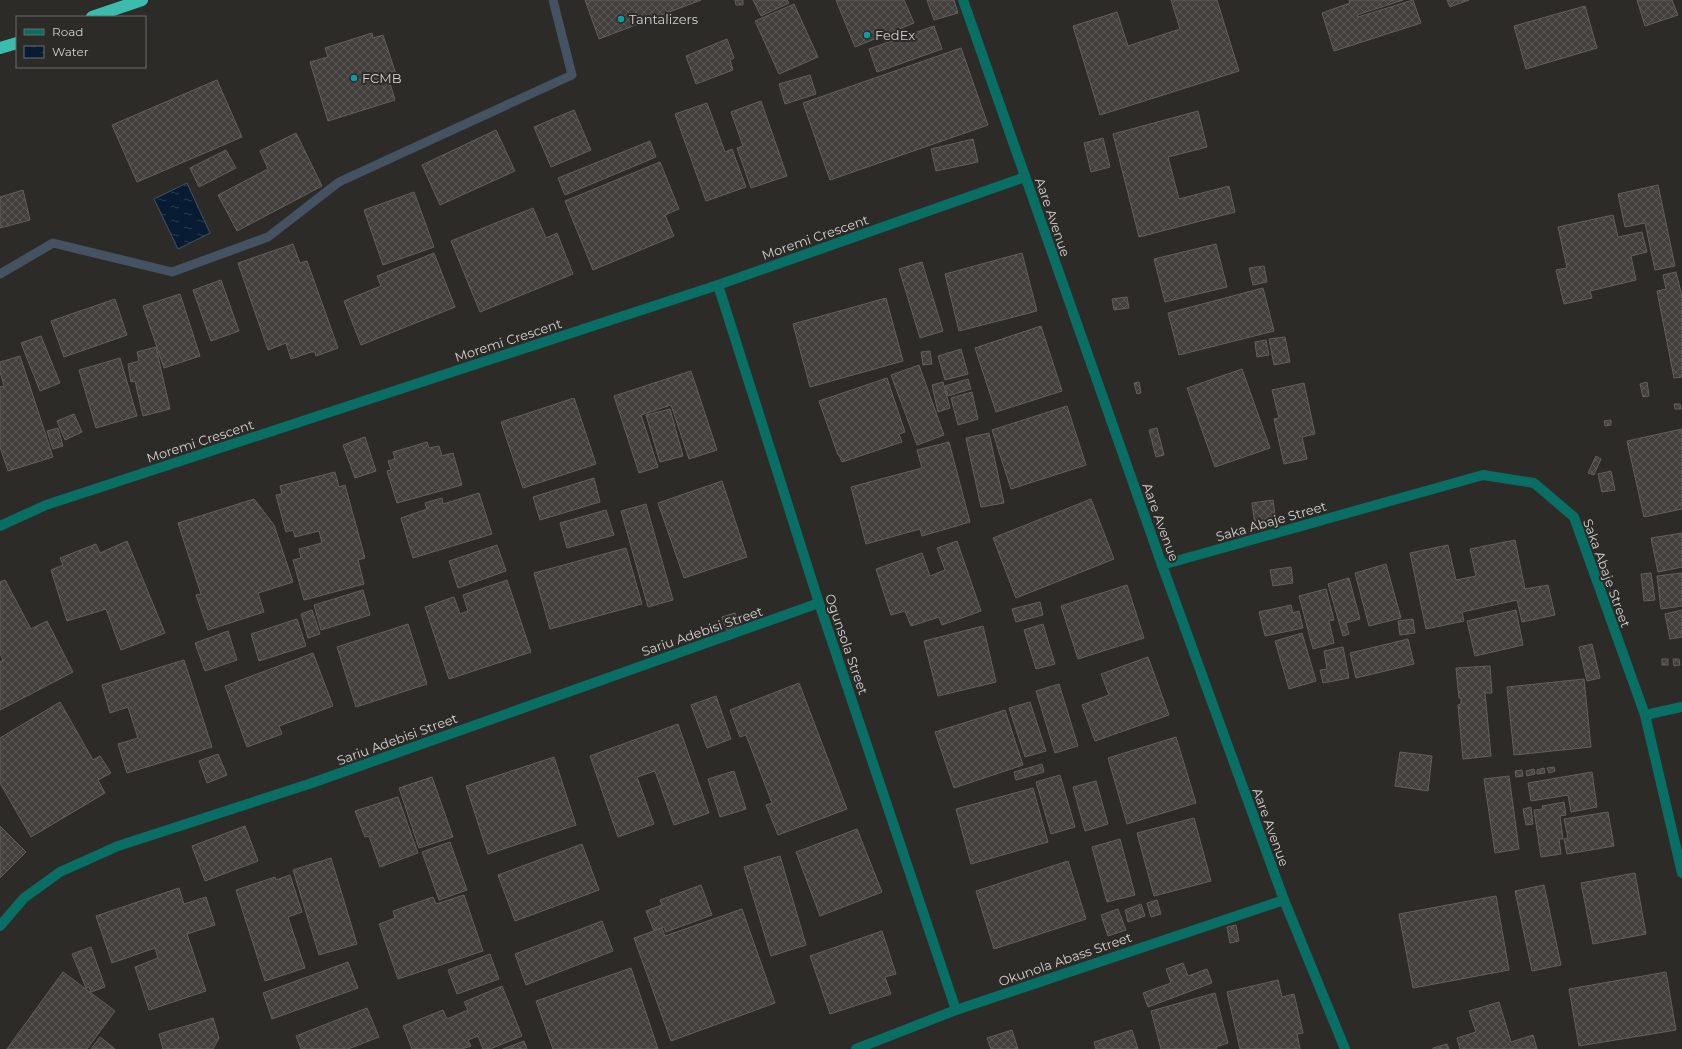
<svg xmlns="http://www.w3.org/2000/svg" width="1682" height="1049" font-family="Montserrat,sans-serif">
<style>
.water{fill:url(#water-ripples);stroke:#445261}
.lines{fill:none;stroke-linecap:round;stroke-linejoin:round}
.stream{stroke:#445261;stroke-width:9}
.building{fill:url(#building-cross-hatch);stroke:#635f5d}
.street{stroke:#096e64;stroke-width:10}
.highway{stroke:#3cbcad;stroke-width:12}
.culture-dot{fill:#0f9aa8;stroke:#2d2b28;stroke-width:1.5}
.labels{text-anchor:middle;stroke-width:4;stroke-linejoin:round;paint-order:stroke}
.poi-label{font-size:13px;fill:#d3d1cf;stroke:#2d2b28;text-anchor:start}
.street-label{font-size:13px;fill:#d3d1cf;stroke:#2d2b28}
</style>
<defs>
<pattern id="water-ripples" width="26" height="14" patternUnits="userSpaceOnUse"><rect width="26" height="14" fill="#071c32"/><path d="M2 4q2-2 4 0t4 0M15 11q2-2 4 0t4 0" fill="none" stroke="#2a3c4f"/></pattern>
<pattern id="building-cross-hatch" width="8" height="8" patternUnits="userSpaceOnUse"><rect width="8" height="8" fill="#423f3c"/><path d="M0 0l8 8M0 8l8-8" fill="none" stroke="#5c5a57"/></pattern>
</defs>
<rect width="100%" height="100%" fill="#2d2b28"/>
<path class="water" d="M187 183 210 233 178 249 154 199Z"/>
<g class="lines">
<path class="stream" d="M0 274 53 243 172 272 268 237 339 182 572 75 553 0"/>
</g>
<g class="building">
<path d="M585 0H701L599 39Z"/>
<path d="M735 0H743V5H736Z"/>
<path d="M753 0H787L789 3 761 16Z"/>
<path d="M836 0H904L914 23 855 47Z"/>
<path d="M927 0H954L958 13 934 20Z"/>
<path d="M1171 0H1217L1239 71 1100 115 1073 26 1117 12 1128 46 1180 29Z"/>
<path d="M1349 0H1403L1357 15 1358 17 1413 0 1421 23 1334 51 1322 13 1350 3Z"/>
<path d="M1447 0H1469L1450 7Z"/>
<path d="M1637 0H1672L1678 15 1645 26Z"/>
<path d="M794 4 818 57 779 74 755 21Z"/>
<path d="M1585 6 1597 48 1526 69 1514 26Z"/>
<path d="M934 26 942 49 877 72 869 49Z"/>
<path d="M372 33 373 38 383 35 397 77 389 80 395 100 328 121 310 62 328 57 325 48Z"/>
<path d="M727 39 734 58 730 60 733 70 696 84 686 56Z"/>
<path d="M961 48 988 125 830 180 803 103Z"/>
<path d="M810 75 816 94 785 104 779 84Z"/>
<path d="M217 80 242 137 137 182 112 125Z"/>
<path d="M761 101 787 176 751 188 737 148 743 146 731 112Z"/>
<path d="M707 103 725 152 732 149 746 187 706 201 675 114Z"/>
<path d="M574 110 591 150 551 167 534 127Z"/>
<path d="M1198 111 1207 147 1168 157 1179 199 1229 186 1235 212 1139 237 1113 134Z"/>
<path d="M496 130 515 171 440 205 422 165Z"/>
<path d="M296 133 322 186 237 231 218 195 268 169 260 151Z"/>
<path d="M1103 138 1110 167 1091 172 1084 143Z"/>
<path d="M973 139 978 162 936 171 931 149Z"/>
<path d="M650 141 656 157 565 195 558 178Z"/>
<path d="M226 150 236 168 199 187 190 168Z"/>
<path d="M660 162 679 209 665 215 674 236 593 270 565 201Z"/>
<path d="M1658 185 1675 266 1655 270 1645 223 1625 227 1618 194Z"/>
<path d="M23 190 30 220 0 228V197Z"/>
<path d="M414 192 434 247 383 265 364 210Z"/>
<path d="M533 208 546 238 557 233 573 274 480 312 451 241Z"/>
<path d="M1613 215 1618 237 1642 232 1647 252 1631 256 1636 280 1590 291 1592 298 1564 304 1556 270 1567 268 1558 227Z"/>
<path d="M293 244 300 263 307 261 338 348 316 356 315 352H311L291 359 286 343 268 350 238 263Z"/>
<path d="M1216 244 1227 287 1165 302 1154 259Z"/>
<path d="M434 253 455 307 361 345 344 301 381 286 377 276Z"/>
<path d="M1022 253 1037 311 959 331 945 274Z"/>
<path d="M922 262 943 331 920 338 899 269Z"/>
<path d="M1264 266 1267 282 1253 285 1249 268Z"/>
<path d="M1676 272 1682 296V377L1674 378 1657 291 1666 289 1663 275Z"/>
<path d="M221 280 239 331 211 341 193 290Z"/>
<path d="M1263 288 1274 331 1179 355 1168 313Z"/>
<path d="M180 294 200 356 164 368 143 306Z"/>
<path d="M1127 297 1129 308 1114 310 1112 299Z"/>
<path d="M886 298 903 361 810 387 793 324Z"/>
<path d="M115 299 127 335 64 357 51 321Z"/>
<path d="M1041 326 1062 391 996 412 975 348Z"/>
<path d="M41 336 60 383 40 391 21 343Z"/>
<path d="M1285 337 1290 362 1274 365 1269 339Z"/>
<path d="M1266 340 1269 355 1257 357 1255 342Z"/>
<path d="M156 347 170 409 143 416 135 381 131 382 128 364 139 361 137 352Z"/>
<path d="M961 349 968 374 945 380 938 356Z"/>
<path d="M930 351 932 364 923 365 921 352Z"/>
<path d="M20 356 53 457 8 471 0 447V387L4 386 0 372V362Z"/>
<path d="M120 358 137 416 96 428 79 370Z"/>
<path d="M919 365 944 435 917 445 891 375Z"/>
<path d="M1242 369 1270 448 1215 467 1187 388Z"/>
<path d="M691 371 717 450 689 459 671 405 641 415 658 467 639 473 614 396Z"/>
<path d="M887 378 905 432 899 434 902 442 842 462 839 455H838L819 401Z"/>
<path d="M968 379 971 389 948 396 945 386Z"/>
<path d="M943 382 950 408 938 412 932 385Z"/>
<path d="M1139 382 1141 393 1137 394 1134 383Z"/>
<path d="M1647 382 1649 396 1643 397 1640 384Z"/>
<path d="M1304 383 1315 434 1302 437 1307 459 1284 464 1274 419 1279 418 1272 390Z"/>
<path d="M972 392 978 419 958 425 951 398Z"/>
<path d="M574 398 596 464 523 488 501 422Z"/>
<path d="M1674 404H1680L1681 409H1675Z"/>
<path d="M1067 406 1086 465 1011 489 992 430Z"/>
<path d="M670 409 683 456 660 462 646 415Z"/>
<path d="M74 414 82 432 65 440 57 421Z"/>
<path d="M1611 420V425L1605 426 1604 421Z"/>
<path d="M58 428 63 446 53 449 47 431Z"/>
<path d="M1157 428 1164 455 1156 457 1149 430Z"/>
<path d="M1682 429V509L1644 517 1627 441Z"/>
<path d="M989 433 1004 503 981 507 966 438Z"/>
<path d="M365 437 376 471 355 478 343 445Z"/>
<path d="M427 442 429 448 439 446 442 456 453 453 462 485 397 503 387 471 391 470 388 461 395 459 393 452Z"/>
<path d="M949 442 970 522 922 536 920 529 866 544 851 487 922 468 917 450Z"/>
<path d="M1596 456 1601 459 1594 475 1588 473Z"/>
<path d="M1611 471 1615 490 1602 492 1598 474Z"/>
<path d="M335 472 339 487 345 485 365 558 358 560 364 584 304 600 293 560 301 558 299 549 322 543 319 531 295 537 293 530 286 532 276 495 282 494 280 486Z"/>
<path d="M594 478 600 502 540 520 533 497Z"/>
<path d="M722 481 747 557 684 578 658 503Z"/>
<path d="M479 493 492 534 413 558 401 518 427 509 425 503 442 498 443 504Z"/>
<path d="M254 499 274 525 293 582 258 593 264 612 208 630 196 595 201 594 178 523Z"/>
<path d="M1091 499 1114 559 1016 598 993 538Z"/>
<path d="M1273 500 1276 523 1255 525 1252 503Z"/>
<path d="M646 504 673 600 648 607 621 511Z"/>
<path d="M606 510 614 535 567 548 560 523Z"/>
<path d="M1682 533V567L1658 572 1651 538Z"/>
<path d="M1515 540 1525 589 1548 585 1555 615 1522 622 1517 600 1462 612 1464 621 1426 629 1410 553 1448 545 1456 580 1476 576 1470 549Z"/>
<path d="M127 541 165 633 121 650 106 609 67 621 51 570 63 565 60 558 96 544 100 553Z"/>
<path d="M957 541 981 611 942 625 939 617 911 626 905 611 891 615 876 569 922 553 930 576 945 570 937 548Z"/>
<path d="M497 545 506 571 458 588 449 561Z"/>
<path d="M626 548 642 604 550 629 534 573Z"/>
<path d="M1386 564 1401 618 1369 626 1355 573Z"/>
<path d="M1291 567 1293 583 1273 586 1270 570Z"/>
<path d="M1651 573 1655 600 1644 601 1641 574Z"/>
<path d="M1682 573V606L1661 609 1657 576Z"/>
<path d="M1349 578 1360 619 1346 623 1349 634 1343 636 1328 584Z"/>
<path d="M5 580 31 629 47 621 73 672 0 710V662L3 660 0 654V582Z"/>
<path d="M507 580 531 652 449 679 425 607 454 597 460 614 468 611 463 595Z"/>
<path d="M1127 585 1144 638 1078 659 1061 606Z"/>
<path d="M1326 589 1334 620 1329 621 1334 643 1313 649 1299 596Z"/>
<path d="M363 590 370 615 321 630 314 605Z"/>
<path d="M1040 602 1043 615 1016 622 1012 609Z"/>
<path d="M1291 605 1293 613 1299 611 1303 628 1265 636 1259 612Z"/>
<path d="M312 610 320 634 308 638 301 614Z"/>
<path d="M1516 610 1523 645 1475 656 1467 621Z"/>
<path d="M1682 610V637L1670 639 1665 614Z"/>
<path d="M735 613 740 627 727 631 722 617Z"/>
<path d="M297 619 306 646 259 661 251 634Z"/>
<path d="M1413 619 1415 633 1400 635 1398 621Z"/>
<path d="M408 624 427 684 356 707 337 647Z"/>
<path d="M1043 624 1055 664 1036 669 1024 630Z"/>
<path d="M983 626 996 682 938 696 924 641Z"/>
<path d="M228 631 237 660 205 671 195 643Z"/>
<path d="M1302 633 1316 681 1289 689 1275 641Z"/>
<path d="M1408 639 1414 664 1356 678 1350 653Z"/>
<path d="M1592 644 1600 678 1587 681 1579 647Z"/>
<path d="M1343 647 1349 678 1323 683 1320 670 1327 669 1324 651Z"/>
<path d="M313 653 333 706 279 726 282 734 247 747 225 686Z"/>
<path d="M1148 657 1169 715 1095 741 1082 705 1109 695 1101 674Z"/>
<rect x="1662" y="659" width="6" height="6"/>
<path d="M1673 659H1679L1680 665 1674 666Z"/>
<path d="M184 660 212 747 127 773 118 744 138 738 128 707 110 713 102 685Z"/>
<path d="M1490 666 1492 693H1485L1491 756 1463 759 1458 705 1461 704V698H1459L1456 668Z"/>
<path d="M1584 679 1591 747 1514 755 1507 687Z"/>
<path d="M799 683 847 809 778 835 766 805 772 803 746 735 740 737 730 710Z"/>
<path d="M1059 684 1078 746 1055 753 1036 691Z"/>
<path d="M716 696 731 739 707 748 691 705Z"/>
<path d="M60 702 93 760 100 756 111 773 98 780 105 793 31 837 0 783V738Z"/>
<path d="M1030 702 1046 751 1025 757 1009 708Z"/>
<path d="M1005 710 1023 765 954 788 935 732Z"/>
<path d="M678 724 709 813 674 825 655 771 637 777 654 824 618 837 590 756Z"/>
<path d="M1176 737 1196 803 1127 824 1108 758Z"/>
<path d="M1400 752 1432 756 1428 791 1395 786Z"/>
<path d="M218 754 227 775 207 783 199 761Z"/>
<path d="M554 757 576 825 488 854 466 786Z"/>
<path d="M1042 764 1044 772 1016 780 1014 772Z"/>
<path d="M1554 767 1555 771 1549 773 1547 768Z"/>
<path d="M1544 768 1545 773 1537 774V770Z"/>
<path d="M1534 769 1535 774 1527 776 1526 771Z"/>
<path d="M1522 770 1523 776 1516 777 1515 771Z"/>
<path d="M734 771 746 809 720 817 708 779Z"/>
<path d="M1592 772 1597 807 1571 812 1568 795 1531 801 1528 783Z"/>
<path d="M1060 775 1075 827 1051 834 1036 782Z"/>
<path d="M1509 776 1519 849 1495 853 1484 779Z"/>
<path d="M432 777 453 837 419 848 399 788Z"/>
<path d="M1096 781 1108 824 1085 831 1073 787Z"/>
<path d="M1033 788 1048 842 971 864 956 809Z"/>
<path d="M398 797 418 853 380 867 369 836 365 837 355 811Z"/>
<path d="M1564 802 1566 815 1560 816 1563 839H1559L1561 854 1541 857 1534 810 1543 809 1542 806Z"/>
<path d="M1531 807 1533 824 1526 825 1523 809Z"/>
<path d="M1608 812 1614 846 1567 854 1564 839 1568 838 1564 819Z"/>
<path d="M1194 818 1211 881 1154 896 1137 833Z"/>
<path d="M0 826 26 852 0 878Z"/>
<path d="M245 826 258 861 205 881 192 846Z"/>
<path d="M857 829 882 892 820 916 796 852Z"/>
<path d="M1120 839 1135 895 1107 902 1092 847Z"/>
<path d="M450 842 467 890 439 900 422 852Z"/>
<path d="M582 844 599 890 515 921 498 875Z"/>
<path d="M780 856 806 945 771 956 744 867Z"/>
<path d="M331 858 357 944 319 955 293 870Z"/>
<path d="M1068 861 1086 919 994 949 976 891Z"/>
<path d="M1635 873 1646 934 1593 944 1581 883Z"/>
<path d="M290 875 302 912 288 917 305 968 265 981 236 890 275 877 276 880Z"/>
<path d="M701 885 712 915 666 932 664 927 654 931 646 911 662 905 660 900Z"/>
<path d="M1544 885 1561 965 1532 971 1515 891Z"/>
<path d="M179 888 184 904 206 897 215 925 187 934 206 991 149 1010 135 967 158 958 155 948 112 963 96 916Z"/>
<path d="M464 895 483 951 398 979 379 924 395 918 393 911 433 897 436 904Z"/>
<path d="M1496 896 1509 970 1413 988 1399 914Z"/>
<path d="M1157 900 1161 914 1151 917 1147 903Z"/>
<path d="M1141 904 1145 916 1128 922 1125 910Z"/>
<path d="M742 909 775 1003 671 1041 634 938 662 928 665 936Z"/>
<path d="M1118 909 1126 930 1108 936 1101 915Z"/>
<path d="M602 921 613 951 526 985 515 954Z"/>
<path d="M1236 925 1239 941 1230 943 1227 927Z"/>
<path d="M882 931 896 974 885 977 891 994 830 1014 810 956Z"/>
<path d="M91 947 105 987 91 992 89 987 86 988 72 954Z"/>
<path d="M490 954 499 979 457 994 448 970Z"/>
<path d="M348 962 358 988 272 1019 263 993Z"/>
<path d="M1183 963 1188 976 1207 969 1212 983 1148 1007 1143 993 1171 983 1166 969Z"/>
<path d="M631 968 658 1049H553L536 1001Z"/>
<path d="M63 972 115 1011 87 1049H7Z"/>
<path d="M1666 972 1676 1030 1579 1046 1569 989Z"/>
<path d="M1278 980 1282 997 1294 994 1303 1033 1297 1034 1300 1049H1240L1227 992Z"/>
<path d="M502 986 522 1036 490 1049H483L478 1036 468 1040 471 1046 462 1049H412L403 1026 443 1010 447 1019 468 1010 464 1002Z"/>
<path d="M1215 993 1228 1043 1216 1047 1217 1049H1161L1151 1011Z"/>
<path d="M1499 1002 1511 1042 1533 1035 1537 1049H1460L1457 1038 1476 1032 1469 1011Z"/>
<path d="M367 1008 379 1037 348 1049H301L296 1036Z"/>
<path d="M213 1018 219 1038 213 1049H163L159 1034Z"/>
<path d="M1012 1030 1018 1049H991L987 1038Z"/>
<path d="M1132 1030 1138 1049H1096L1094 1042Z"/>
<path d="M100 1037 115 1049H91Z"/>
<path d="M524 1041 527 1049H503Z"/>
<path d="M1447 1044 1449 1049H1433V1048Z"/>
</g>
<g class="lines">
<g class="street">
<path d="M963 0 1162 565 1284 900 1345 1049"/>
<path d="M718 285 819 603 956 1010"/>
<path d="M0 526 46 505 718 285 1025 177"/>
<path d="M1162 565 1483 475 1534 483 1574 517 1645 715 1682 873"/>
<path d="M1645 715 1682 707"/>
<path d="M0 926 24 898 60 872 118 846 312 783 819 603"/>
<path d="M856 1049 956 1010 1284 900"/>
</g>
<g class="highway">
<path d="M92 17 142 0"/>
<path d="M0 48 17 43"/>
</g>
</g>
<g class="culture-dot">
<circle cx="621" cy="19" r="4"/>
<circle cx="867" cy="35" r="4"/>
<circle cx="354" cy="78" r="4"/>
</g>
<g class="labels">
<g class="poi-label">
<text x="629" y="24">Tantalizers</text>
<text x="875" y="40">FedEx</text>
<text x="362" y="83">FCMB</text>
</g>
<g class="street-label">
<text transform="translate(1053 217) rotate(71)" y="5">Aare Avenue</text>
<text transform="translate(815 237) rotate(-19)" y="5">Moremi Crescent</text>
<text transform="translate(508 340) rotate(-18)" y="5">Moremi Crescent</text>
<text transform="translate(200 441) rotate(-18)" y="5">Moremi Crescent</text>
<text transform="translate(1271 521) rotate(-16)" y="5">Saka Abaje Street</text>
<text transform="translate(1161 522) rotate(70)" y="5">Aare Avenue</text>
<text transform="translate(1607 573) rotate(70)" y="5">Saka Abaje Street</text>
<text transform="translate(702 631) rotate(-19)" y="5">Sariu Adebisi Street</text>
<text transform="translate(847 644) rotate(71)" y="5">Ogunsola Street</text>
<text transform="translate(397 739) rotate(-20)" y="5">Sariu Adebisi Street</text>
<text transform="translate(1271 827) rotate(70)" y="5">Aare Avenue</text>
<text transform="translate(1065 959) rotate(-19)" y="5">Okunola Abass Street</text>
</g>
</g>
<rect x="16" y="16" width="130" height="52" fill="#2d2b28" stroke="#6f6d6b"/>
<rect x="24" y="29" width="20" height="6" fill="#096e64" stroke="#6f6d6b"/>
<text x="52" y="36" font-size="12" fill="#d3d1cf">Road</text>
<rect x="24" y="46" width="20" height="12" fill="url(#water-ripples)" stroke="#6f6d6b"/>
<text x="52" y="56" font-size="12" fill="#d3d1cf">Water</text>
</svg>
